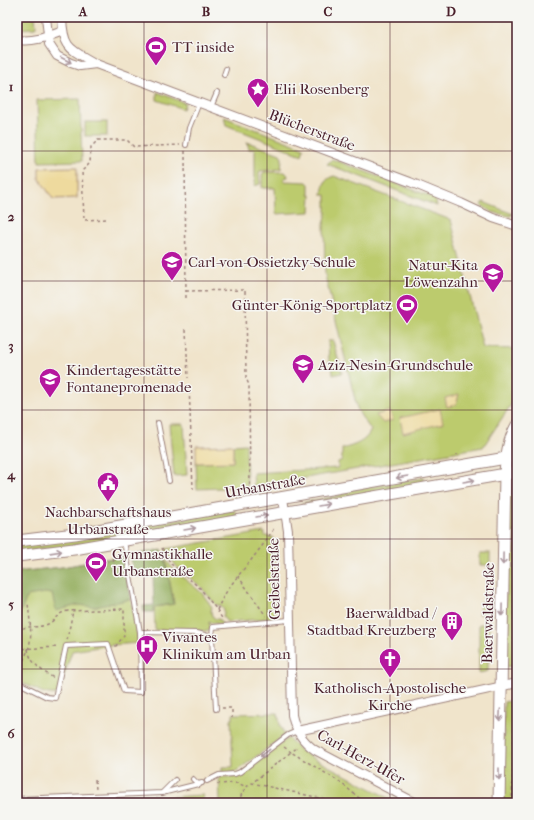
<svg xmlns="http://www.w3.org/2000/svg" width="534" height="820" font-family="'IM FELL French Canon',serif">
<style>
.green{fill:#bccb6d;stroke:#83754c}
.forest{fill:#95af60;stroke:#706746}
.sand{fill:#eeda9e;stroke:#9c7c64}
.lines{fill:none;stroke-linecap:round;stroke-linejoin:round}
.lane-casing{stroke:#9d827b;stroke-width:6}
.street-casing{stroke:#9d827b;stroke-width:10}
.secondary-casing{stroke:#9d827b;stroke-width:13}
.path{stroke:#9d827b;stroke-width:1.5;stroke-dasharray:3 3;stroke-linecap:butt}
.lane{stroke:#fff;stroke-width:4}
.street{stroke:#fff;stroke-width:8}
.secondary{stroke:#fff;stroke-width:11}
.oneway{stroke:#ae9aa0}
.grid{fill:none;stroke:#4a1f2b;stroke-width:1;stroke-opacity:0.55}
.labels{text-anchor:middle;stroke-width:3;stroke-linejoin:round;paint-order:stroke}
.poi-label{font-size:15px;fill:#4a1f2b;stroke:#f6f6f2;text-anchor:start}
.street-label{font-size:15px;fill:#4a1f2b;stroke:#f6f6f2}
.neatline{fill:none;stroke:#4a1f2b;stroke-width:1.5}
.grid-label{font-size:13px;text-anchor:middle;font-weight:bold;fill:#4a1f2b}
</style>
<rect width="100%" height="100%" fill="#f6f6f2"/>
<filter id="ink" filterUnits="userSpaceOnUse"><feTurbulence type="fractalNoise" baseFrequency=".025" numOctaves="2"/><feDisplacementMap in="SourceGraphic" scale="8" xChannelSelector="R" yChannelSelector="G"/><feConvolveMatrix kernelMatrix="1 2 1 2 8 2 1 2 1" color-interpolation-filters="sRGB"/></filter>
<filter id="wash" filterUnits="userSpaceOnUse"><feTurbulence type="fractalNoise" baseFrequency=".012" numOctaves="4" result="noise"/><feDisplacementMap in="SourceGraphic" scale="16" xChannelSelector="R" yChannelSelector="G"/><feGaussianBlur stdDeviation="0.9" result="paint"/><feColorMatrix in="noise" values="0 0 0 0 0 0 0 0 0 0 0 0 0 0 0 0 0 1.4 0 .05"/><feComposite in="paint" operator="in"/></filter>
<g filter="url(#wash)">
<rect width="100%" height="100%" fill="#f0e4cb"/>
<g class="green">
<path d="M17 17H35L36 26 35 28 17 29Z"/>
<path d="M157 92 185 103 183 109 157 100Z"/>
<path d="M80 99 82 161 39 162 37 100Z"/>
<path d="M224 117 304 148 302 155 226 125Z"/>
<rect x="85" y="122" width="22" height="14"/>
<path d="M247 142 280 154 282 158 281 169 260 171 259 173 260 184 255 186V149H249Z"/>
<path d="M332 159 435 198 437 206 327 164Z"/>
<path d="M264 172H285L287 174 288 177 284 178V181L307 182 309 184V195H311L310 212 276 214 275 188H262V174Z"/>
<path d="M334 176 451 220 483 348 517 349 516 397 483 447 254 487 253 473 338 468V462L342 460V449C355 445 366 442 371 430L361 416 357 408 325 275 324 224 327 212H326V195H322C323 185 324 179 334 176Z"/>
<path d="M483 202 513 214 510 216 492 212 481 205Z"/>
<path d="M328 341H333L342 373 333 375 332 363H329Z"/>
<path d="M169 424H184L187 475 174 476Z"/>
<path d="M246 444 247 487 197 489 196 463 233 462V445Z"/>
<path d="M423 478 424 483 302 504 301 503 337 496 352 490Z"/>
<path d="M517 489V665L504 667 507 491Z"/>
<path d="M235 510 237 517 67 547 17 552V546Z"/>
<path d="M264 532 265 536 273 537 275 618 227 622 223 617 224 611C223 607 220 605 216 605L201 587 176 566 165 549Z"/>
<rect x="480" y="553" width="10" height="12"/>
<path d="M123 556 139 643 111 645 72 651 58 694C40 696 33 685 17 682V572L63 567Z"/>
<path d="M165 558 173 569 202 593 212 607 211 611 212 616 216 619H219L223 625 209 622 210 631 155 630 154 607 174 604Z"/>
<path d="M480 602H489V614H479Z"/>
<path d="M479 624 489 625 488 671 479 673Z"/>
<path d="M517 700V803H503L504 702Z"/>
<path d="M278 713 280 725 285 735 238 770 234 772 222 773V767H233L231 719H233V714Z"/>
<path d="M288 738 299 749 309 756 398 803H220L219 777H234L241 774Z"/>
<path d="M203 795V800L149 803H101V801Z"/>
</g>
<g class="forest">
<path d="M161 550 165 558 174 604 154 607V612H144L143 606 154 605 153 574H134L130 555Z"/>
<path d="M123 556 131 599 95 607 78 605 56 611 52 594 45 593 27 596 23 607 17 616V572L63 567Z"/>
</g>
<g class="sand">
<path d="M77 167V198L53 199 39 178V168Z"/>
<path d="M459 394 456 405 447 407 445 398Z"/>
<path d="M440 409 443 423 403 433 400 418Z"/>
<path d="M390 411 393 420 383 423 376 415Z"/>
<path d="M233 445V462L196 463V446Z"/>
</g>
</g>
<g filter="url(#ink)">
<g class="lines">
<g class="lane-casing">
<g id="lane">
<path d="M224 75 226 69"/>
<path d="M211 107 217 93"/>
<path d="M186 145 189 128 199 103"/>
<path d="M158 423 169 481"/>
<path d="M124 541 140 632"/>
<path d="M212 637 213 627 289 620"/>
<path d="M17 684H21L47 697 55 698 66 646 108 644 124 691 141 692 140 632 197 633 212 637 216 709"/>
<path d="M193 779 199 785"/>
<path d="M207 781 219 775 235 774 240 772 288 735 297 731"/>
<path d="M162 793 175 780"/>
<path d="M17 799 162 793 202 783"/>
</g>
</g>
<g class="street-casing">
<g id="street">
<path d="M46 17 49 44 57 56 71 63 80 66 96 64"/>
<path d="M62 17C63 50 71 49 96 64L410 182 461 203 493 218 517 226"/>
<path d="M17 40C34 42 47 37 63 31"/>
<path d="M283 498 288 531 292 715C295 730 302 741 315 750L416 803"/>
<path d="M297 731 517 683"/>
</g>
</g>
<g class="secondary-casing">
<g id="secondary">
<path d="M17 541 75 534 517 456"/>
<path d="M17 556 74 549 517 472"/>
<path d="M499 803 505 474C506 457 508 441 517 425"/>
</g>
</g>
<g class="path">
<path d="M185 151 186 300"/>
<path d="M106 219 84 220 82 171 90 163 91 147 98 140H127L134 147 180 145"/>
<path d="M186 291 245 290 246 378 249 385 250 490"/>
<path d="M186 329 188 378"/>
<path d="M189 385 193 489"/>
<path d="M457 454V455"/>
<path d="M258 529V530"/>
<path d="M162 548 171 564 200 588 217 610 223 620"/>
<path d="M112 570H115L113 556"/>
<path d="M238 576 266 616"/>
<path d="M217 610C228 584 242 573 258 551 264 544 269 536 274 528"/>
<path d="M17 631C29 624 34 629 45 625 55 623 55 613 68 611L124 609V636L115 647"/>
<path d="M67 640 73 611"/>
<path d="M17 649 59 647"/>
<path d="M28 649C30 663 42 671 54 678"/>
<path d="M514 669V584L517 532"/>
<path d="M21 678C19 661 28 656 30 642 32 629 29 616 28 603"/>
<path d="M222 708H232V718"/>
<path d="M284 747 291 752 298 747"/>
<path d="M95 780 96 789"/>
<path d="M217 784 238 783 246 787"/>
<path d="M240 803C240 794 244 789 251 783"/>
<path d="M342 803 252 783 291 752 340 782 365 803"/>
<path d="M389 803 392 799"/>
<path d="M512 803 515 697"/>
</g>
<use href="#lane" class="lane"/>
<use href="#street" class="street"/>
<use href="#secondary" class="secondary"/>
</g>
<defs><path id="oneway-shaft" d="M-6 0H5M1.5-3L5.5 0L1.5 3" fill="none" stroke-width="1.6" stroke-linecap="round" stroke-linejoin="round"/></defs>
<g class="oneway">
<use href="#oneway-shaft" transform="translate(66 60) rotate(27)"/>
<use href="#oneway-shaft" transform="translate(402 477) rotate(170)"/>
<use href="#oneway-shaft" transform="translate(469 481) rotate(-10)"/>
<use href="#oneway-shaft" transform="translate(324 505) rotate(-10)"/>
<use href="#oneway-shaft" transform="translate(262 516) rotate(-10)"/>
<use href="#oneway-shaft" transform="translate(190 529) rotate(-10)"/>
<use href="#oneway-shaft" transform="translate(56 552) rotate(-8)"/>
<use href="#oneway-shaft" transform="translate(503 559) rotate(91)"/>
<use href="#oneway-shaft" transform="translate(502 610) rotate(91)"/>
<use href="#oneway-shaft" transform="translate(500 715) rotate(93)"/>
<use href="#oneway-shaft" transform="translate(265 753) rotate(142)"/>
<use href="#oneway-shaft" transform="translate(499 774) rotate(90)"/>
</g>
</g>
<path class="grid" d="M144 17V803M267 17V803M390 17V803M17 151H517M17 281H517M17 410H517M17 539H517M17 669H517"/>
<defs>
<g id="stadium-pin" transform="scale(1.15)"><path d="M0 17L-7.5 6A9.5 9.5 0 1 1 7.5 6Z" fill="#b5179e" stroke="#f6f6f2"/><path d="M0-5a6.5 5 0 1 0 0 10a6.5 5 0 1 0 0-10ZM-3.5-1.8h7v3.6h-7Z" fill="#fff"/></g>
<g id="sight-pin" transform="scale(1.15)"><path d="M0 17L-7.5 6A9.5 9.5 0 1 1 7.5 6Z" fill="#b5179e" stroke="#f6f6f2"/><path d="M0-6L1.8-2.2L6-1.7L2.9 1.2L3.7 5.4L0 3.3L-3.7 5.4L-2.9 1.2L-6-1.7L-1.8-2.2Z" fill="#fff"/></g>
<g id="school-pin" transform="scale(1.15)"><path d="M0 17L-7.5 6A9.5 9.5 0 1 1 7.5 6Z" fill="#b5179e" stroke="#f6f6f2"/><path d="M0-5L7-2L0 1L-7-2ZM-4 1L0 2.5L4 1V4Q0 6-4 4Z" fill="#fff"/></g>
<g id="civic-pin" transform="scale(1.15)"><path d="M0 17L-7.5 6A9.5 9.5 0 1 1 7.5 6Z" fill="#b5179e" stroke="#f6f6f2"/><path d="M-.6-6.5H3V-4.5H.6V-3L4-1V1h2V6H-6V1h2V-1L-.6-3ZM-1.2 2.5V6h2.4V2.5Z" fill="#fff"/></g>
<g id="building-pin" transform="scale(1.15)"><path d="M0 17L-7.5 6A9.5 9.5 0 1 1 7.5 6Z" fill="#b5179e" stroke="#f6f6f2"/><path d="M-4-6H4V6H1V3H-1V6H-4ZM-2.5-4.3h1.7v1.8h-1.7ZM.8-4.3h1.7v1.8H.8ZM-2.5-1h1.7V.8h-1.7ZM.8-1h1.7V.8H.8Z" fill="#fff"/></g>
<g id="hospital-pin" transform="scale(1.15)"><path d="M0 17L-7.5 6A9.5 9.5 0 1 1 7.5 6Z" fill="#b5179e" stroke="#f6f6f2"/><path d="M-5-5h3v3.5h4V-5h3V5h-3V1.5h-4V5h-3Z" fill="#fff"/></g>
<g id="church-pin" transform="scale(1.15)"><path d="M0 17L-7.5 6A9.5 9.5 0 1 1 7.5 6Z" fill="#b5179e" stroke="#f6f6f2"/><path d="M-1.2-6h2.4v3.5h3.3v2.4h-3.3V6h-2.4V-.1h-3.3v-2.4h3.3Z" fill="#fff"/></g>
</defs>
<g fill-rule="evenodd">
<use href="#stadium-pin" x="156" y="47"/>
<use href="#sight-pin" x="258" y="89"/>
<use href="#school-pin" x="172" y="262"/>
<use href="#school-pin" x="493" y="274"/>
<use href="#stadium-pin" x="407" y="305"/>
<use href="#school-pin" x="303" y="365"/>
<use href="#school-pin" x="50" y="379"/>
<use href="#civic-pin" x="108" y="483"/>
<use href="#stadium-pin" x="96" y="563"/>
<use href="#building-pin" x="452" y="622"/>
<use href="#hospital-pin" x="147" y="646"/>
<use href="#church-pin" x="390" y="659"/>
</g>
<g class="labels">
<g class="poi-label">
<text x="172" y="52">TT inside</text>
<text x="274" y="94">Elii Rosenberg</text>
<text x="188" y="267">Carl-von-Ossietzky-Schule</text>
<text x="478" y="270" text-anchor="end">Natur-Kita<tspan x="478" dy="17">Löwenzahn</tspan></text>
<text x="392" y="310" text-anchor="end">Günter-König-Sportplatz</text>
<text x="318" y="370">Aziz-Nesin-Grundschule</text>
<text x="66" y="375">Kindertagesstätte<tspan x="66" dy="17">Fontanepromenade</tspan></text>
<text x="108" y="517" text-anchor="middle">Nachbarschaftshaus<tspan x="108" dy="17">Urbanstraße</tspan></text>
<text x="112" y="559">Gymnastikhalle<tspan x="112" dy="17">Urbanstraße</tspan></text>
<text x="436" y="618" text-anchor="end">Baerwaldbad /<tspan x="436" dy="17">Stadtbad Kreuzberg</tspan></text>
<text x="162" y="642">Vivantes<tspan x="162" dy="17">Klinikum am Urban</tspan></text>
<text x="390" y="693" text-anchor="middle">Katholisch-Apostolische<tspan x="390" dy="17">Kirche</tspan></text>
</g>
<g class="street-label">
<text transform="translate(312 130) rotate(21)" y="5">Blücherstraße</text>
<text transform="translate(265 486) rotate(-10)" y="5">Urbanstraße</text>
<text transform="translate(274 579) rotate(-91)" y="5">Geibelstraße</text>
<text transform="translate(488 613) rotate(-89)" y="5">Baerwaldstraße</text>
<text transform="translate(361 757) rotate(29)" y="5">Carl-Herz-Ufer</text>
</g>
</g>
<rect width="534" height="820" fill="none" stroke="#f6f6f2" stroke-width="44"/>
<rect x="22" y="22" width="490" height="776" class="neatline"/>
<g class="grid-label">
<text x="83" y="16">A</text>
<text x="206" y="16">B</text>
<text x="328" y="16">C</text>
<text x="451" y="16">D</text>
<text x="11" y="91">1</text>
<text x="11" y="221">2</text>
<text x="11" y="350">3</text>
<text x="11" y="479">4</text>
<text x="11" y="609">5</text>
<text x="11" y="738">6</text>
</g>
</svg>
